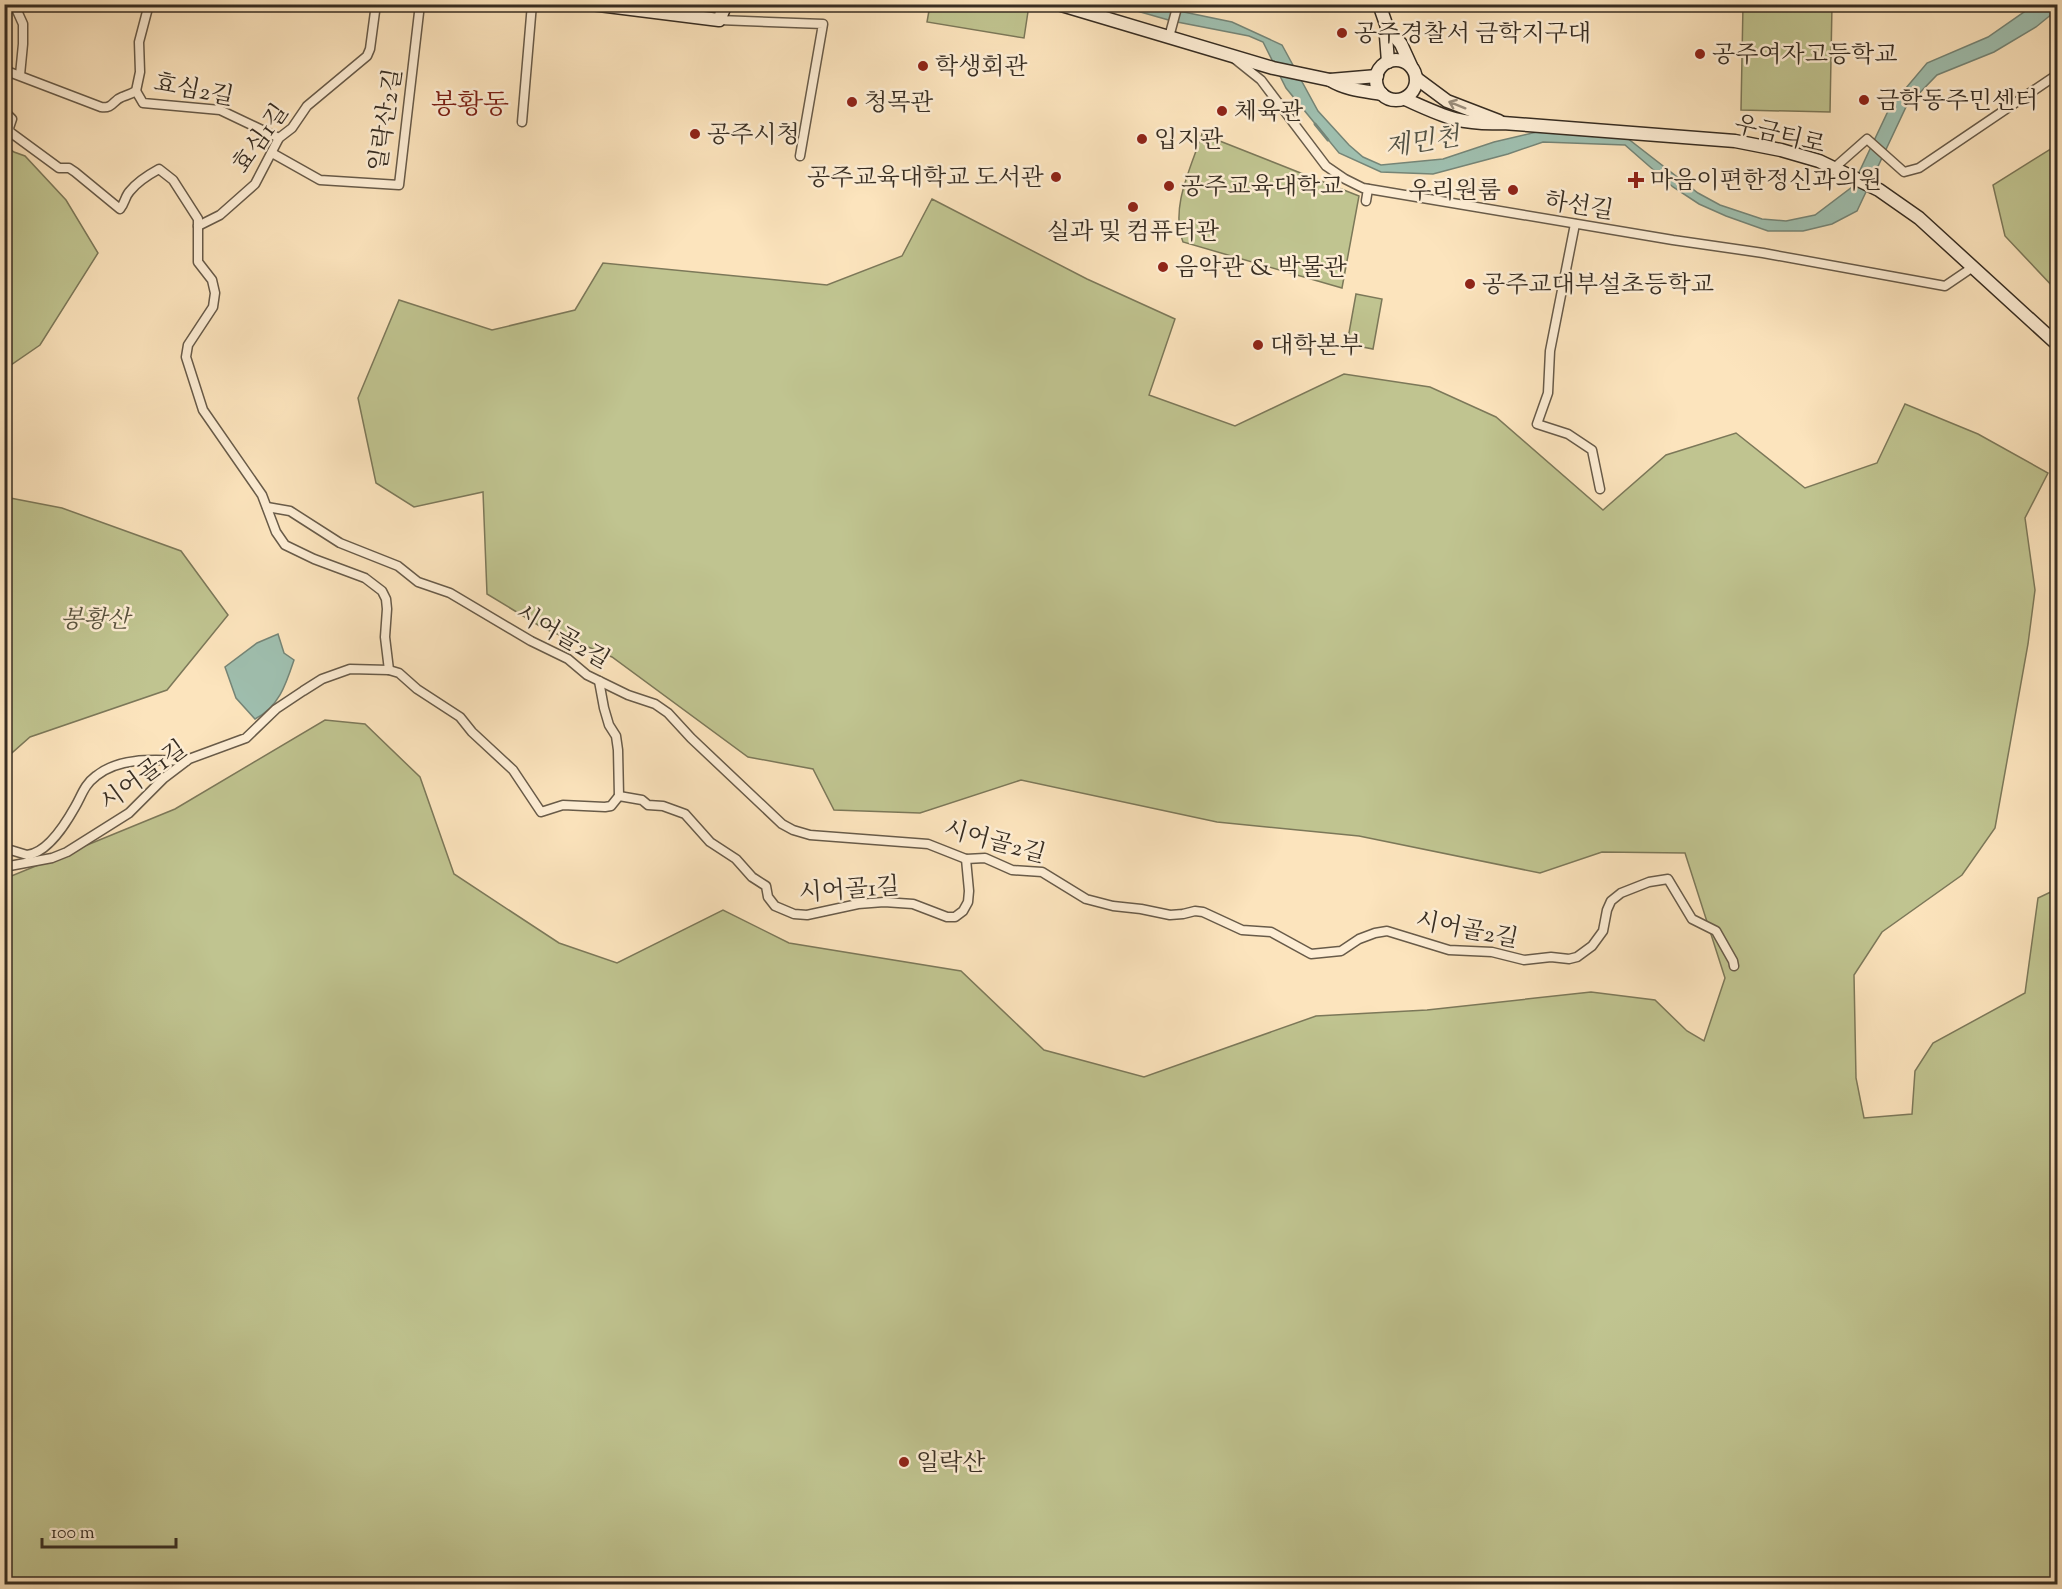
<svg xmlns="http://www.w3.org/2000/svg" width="2062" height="1589" font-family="'Sorts Mill Goudy','Noto Serif KR',serif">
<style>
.green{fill:#c0c490;stroke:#7c7859;stroke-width:1.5}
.water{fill:#9fbfaf;stroke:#758577;stroke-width:1.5}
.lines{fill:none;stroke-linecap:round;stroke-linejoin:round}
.stream{stroke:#758577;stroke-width:3}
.street-casing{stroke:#685b49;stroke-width:11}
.secondary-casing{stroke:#372d22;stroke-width:15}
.street{stroke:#fdedd4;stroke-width:8}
.secondary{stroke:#fdedd4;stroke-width:12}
.oneway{stroke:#9a8d7b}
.poi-dot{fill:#8f2418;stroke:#fdedd4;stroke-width:2}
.labels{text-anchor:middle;stroke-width:5;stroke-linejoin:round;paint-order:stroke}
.poi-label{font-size:24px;fill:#372d22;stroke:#fdedd4;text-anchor:start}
.street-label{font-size:24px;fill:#372d22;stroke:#fdedd4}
.park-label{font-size:24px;font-style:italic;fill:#59533e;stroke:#fdedd4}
.water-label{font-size:26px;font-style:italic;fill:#515245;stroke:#fdedd4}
.quarter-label{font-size:27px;fill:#7a1f14;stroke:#fdedd4}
</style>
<rect width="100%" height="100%" fill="#fce4bd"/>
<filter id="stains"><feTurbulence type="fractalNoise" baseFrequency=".00333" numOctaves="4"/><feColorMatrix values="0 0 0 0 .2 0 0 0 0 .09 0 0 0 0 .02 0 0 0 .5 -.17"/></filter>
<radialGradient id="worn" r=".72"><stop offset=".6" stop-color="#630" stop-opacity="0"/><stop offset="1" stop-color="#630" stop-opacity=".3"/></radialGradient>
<g class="green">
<path d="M930 5H1029L1024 38 927 22Z"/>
<path d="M1743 5H1832L1830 112 1741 110Z"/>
<path d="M1202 134 1359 196 1342 288 1183 242C1170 207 1191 168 1202 134Z"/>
<path d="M5 145 14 152 25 156 66 200 98 253 40 345 5 369Z"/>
<path d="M2057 145V291L2005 236 1993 185Z"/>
<path d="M932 199 1087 279 1175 319 1149 395 1235 426 1344 374 1430 387 1496 417 1603 510 1666 455 1736 433 1805 488 1877 463 1905 404 1978 434 2048 473 2025 518 2035 590 2028 644 1995 828 1962 875 1882 932 1854 975 1856 1078 1864 1118 1912 1114 1915 1071 1933 1043 2025 993 2038 898 2057 889V1584H5L4 879 175 809 325 720 365 724 420 777 454 874 559 943 617 963 723 910 789 943 961 971 1044 1050 1144 1077 1316 1016 1427 1010 1591 992 1655 1000 1687 1031 1704 1041 1725 978 1685 853 1602 852 1540 873 1359 836 1217 822 1021 780 920 813 834 810 813 769 748 757 612 657 543 628 487 594 483 492 414 507 376 483 358 398 399 300 492 330 575 310 603 263 827 285 902 256Z"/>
<path d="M1356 294 1382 299 1373 349 1347 344Z"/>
<path d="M5 497 62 508 181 551 228 615 167 690 30 737 5 759Z"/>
</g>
<g class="water">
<path d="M1116 5H1150L1232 22 1282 45 1318 111 1349 145 1363 157 1381 165 1443 159 1494 142 1541 131 1627 138 1698 193 1720 205 1762 219 1786 221 1815 215 1852 187 1890 107 1927 63 1988 37 2034 5H2057L2058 9 2036 27 1994 52 1937 75 1906 107 1857 211 1832 224 1803 231H1768L1726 216 1699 204 1673 187 1625 145 1543 142 1508 154 1433 174 1381 172 1339 153 1286 88 1263 42 1249 36 1172 21Z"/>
<path d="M278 634 284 653 294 660C286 684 279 707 255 719L236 698 225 667 257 643Z"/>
</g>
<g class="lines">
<path class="stream" d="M1315 124 1328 140"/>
<g class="street-casing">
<g id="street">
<path d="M14 4 23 24V44L20 75"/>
<path d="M719 20 823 24 800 156"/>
<path d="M1169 37 1178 4"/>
<path d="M1236 60 1261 80 1326 166 1345 179 1363 188 1673 240 1763 253 1945 286 1973 267"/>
<path d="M4 70 101 107C113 109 113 100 122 97 127 95 131 94 136 91L140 72 139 42 149 4"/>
<path d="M136 91 143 103 220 110 279 138"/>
<path d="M4 111 12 119 9 128 10 132 59 168H69L75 172 120 209C125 203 125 196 130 191 138 181 148 175 159 169L173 180 198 219V262L212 280 215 293 213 307 188 345 186 357 203 410 262 495 276 532 285 545 314 559 365 578 382 591 386 599 387 609 385 637 389 670"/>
<path d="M522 122 532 4"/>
<path d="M272 153 320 180 399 185 420 4"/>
<path d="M1833 169 1867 139 1904 172 1919 168 2058 74"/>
<path d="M1366 201 1368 189"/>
<path d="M1575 224 1550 351 1548 393 1537 424 1568 434 1592 450 1600 489"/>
<path d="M198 226 220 215 255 184 279 138 292 128 307 106 367 56 370 49 376 4"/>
<path d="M267 507 290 511 340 543 398 566 418 582 450 593 531 641 568 659 587 675 628 695 655 704 668 713 691 738 782 824 793 830 810 835 928 844 966 859 985 858 1012 870 1042 872 1086 899 1113 906 1141 909 1170 915 1183 914 1195 911 1203 912 1242 930 1271 932 1311 954 1341 951 1359 939 1375 933 1387 931 1449 950 1492 952 1524 960 1551 957 1569 959 1577 957 1592 946 1603 931 1607 910 1611 901 1621 893 1649 882 1668 879 1692 919 1716 931 1733 961 1734 966"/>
<path d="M599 681 604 708 609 725 616 736 618 750 619 796"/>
<path d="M4 848 27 855C48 853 66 823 75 807 82 795 84 785 96 776 121 756 157 760 186 761"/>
<path d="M4 867 52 858 67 852 129 813 164 778 189 759 246 738 276 709 303 691 322 679 350 669 389 670 399 673 417 689 460 717 472 732 513 770 541 812 563 805 605 807 611 806 619 796 642 800 648 805 663 806 685 814 710 842 736 859 752 877 766 886 768 897 775 906 794 914 807 915 858 904 884 902 913 904 947 917H955L963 911 968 902 969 891 966 859"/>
</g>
</g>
<g class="secondary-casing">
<g id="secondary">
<path d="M591 4 719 20 726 4"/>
<path d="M1058 4 1273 68 1330 80 1377 76"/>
<path d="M1379 4 1387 27 1401 44 1411 66"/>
<path d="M1387 27 1386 36 1388 62"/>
<circle cx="1396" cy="80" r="20"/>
<path d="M1416 78 1447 101 1499 121"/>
<path d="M1330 80C1346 90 1364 91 1382 94"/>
<path d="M1405 99C1443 116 1459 125 1503 123L1735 141 1781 150 1819 161 1879 190 1919 218 2058 345"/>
</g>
</g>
<use href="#street" class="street"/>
<use href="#secondary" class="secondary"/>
</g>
<defs><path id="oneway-shaft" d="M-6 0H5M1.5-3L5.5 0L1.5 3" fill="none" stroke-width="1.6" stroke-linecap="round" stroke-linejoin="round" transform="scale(1.5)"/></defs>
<use class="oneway" href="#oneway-shaft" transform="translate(1457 105) rotate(-158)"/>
<g class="poi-dot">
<circle cx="1342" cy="33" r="6"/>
<circle cx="1700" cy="54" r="6"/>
<circle cx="923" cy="66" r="6"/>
<circle cx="1864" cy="100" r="6"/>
<circle cx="852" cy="102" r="6"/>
<circle cx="1222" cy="111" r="6"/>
<circle cx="695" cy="134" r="6"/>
<circle cx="1142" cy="139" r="6"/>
<circle cx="1056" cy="177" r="6"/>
<path d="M1633 171h6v6h6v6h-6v6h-6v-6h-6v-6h6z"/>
<circle cx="1169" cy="186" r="6"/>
<circle cx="1513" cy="190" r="6"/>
<circle cx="1133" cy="207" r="6"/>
<circle cx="1163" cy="267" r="6"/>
<circle cx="1470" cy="284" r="6"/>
<circle cx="1258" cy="345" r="6"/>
<circle cx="904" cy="1462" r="6"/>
</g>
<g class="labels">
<g class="poi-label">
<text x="1354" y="41">공주경찰서 금학지구대</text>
<text x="1712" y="62">공주여자고등학교</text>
<text x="935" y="74">학생회관</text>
<text x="1876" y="108">금학동주민센터</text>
<text x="864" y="110">청목관</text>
<text x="1234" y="119">체육관</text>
<text x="707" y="142">공주시청</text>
<text x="1154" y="147">입지관</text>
<text x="1044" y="185" text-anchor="end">공주교육대학교 도서관</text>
<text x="1650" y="188">마음이편한정신과의원</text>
<text x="1181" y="194">공주교육대학교</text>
<text x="1501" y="198" text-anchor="end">우리원룸</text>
<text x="1133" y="239" text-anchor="middle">실과 및 컴퓨터관</text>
<text x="1175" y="275">음악관 &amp; 박물관</text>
<text x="1482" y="292">공주교대부설초등학교</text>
<text x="1270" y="353">대학본부</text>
<text x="916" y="1470">일락산</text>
</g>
<g class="street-label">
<text transform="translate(194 89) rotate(11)" y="8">효심2길</text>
<text transform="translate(385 120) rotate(-81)" y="8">일락산2길</text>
<text transform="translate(1780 134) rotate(14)" y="8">우금티로</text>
<text transform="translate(260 138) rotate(-55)" y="8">효심1길</text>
<text transform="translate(1579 205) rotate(9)" y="8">하선길</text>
<text transform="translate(563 636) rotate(30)" y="8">시어골2길</text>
<text transform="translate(143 775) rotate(-36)" y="8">시어골1길</text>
<text transform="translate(995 841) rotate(15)" y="8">시어골2길</text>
<text transform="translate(849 889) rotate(-4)" y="8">시어골1길</text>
<text transform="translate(1467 929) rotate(11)" y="8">시어골2길</text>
</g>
<g class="park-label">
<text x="95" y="627">봉황산</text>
</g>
<g class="water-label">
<text transform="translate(1422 141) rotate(-9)" y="9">제민천</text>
</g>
<g class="quarter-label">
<text x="470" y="113">봉황동</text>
</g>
</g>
<rect width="2062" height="1589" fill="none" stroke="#fce4bd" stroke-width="24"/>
<rect x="6" y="6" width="2050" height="1577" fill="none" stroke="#372d22" stroke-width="3"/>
<rect x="12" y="12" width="2038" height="1565" fill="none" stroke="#372d22" stroke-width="1.5"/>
<path d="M42 1538v9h134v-9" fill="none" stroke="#372d22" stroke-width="3"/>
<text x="51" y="1538" font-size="18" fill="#372d22" stroke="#fdedd4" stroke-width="4.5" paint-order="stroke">100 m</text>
<rect width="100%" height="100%" filter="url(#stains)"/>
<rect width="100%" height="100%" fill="url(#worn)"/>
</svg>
